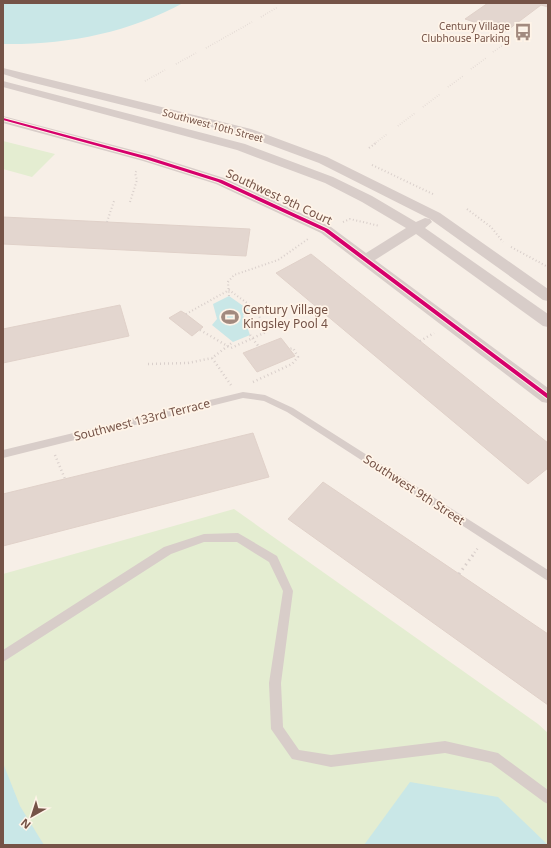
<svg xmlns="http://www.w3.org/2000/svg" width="551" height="848" font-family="'Noto Sans',sans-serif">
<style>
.green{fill:#e4edd1}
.water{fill:#c9e7e7}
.building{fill:#e3d6cf;stroke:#e0d1c9}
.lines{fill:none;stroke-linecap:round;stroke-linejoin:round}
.path-far3{stroke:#d9cfcb;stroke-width:1.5;stroke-dasharray:0.5 2;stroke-linecap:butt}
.path-far2{stroke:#d9cfcb;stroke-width:2;stroke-dasharray:1 2.5;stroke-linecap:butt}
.path-far1{stroke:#d9cfcb;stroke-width:2.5;stroke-dasharray:1 3;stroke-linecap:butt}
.path{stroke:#d9cfcb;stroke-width:3;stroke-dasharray:1.5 4;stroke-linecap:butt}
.lane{fill:#d8cdc9;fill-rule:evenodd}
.street{fill:#d8cdc9;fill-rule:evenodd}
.cycleway-casing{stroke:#fff4e8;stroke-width:2}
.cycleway{fill:#d6006c;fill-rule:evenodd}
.labels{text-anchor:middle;stroke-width:3.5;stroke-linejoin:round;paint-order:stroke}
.far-poi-label{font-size:10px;fill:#755347;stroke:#fff4e8;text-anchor:end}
.far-street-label{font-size:10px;fill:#755347;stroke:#fff4e8}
.street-label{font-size:12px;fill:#755347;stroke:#fff4e8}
.poi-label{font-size:12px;fill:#755347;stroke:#fff4e8;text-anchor:start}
</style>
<rect width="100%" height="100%" fill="#f7efe7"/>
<g class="green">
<path d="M3 141 55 154 32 177 3 169Z"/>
<path d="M234 509 538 724 548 733V845H3V574Z"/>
</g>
<g class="water">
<path d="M3 3H183C128 33 66 45 3 44Z"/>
<path d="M229 296 249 310 243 315 250 335 233 342 212 325 217 319 213 304Z"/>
<path d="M3 763 20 806 44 845H3Z"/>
<path d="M410 782 498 797 548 845H364Z"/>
</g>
<g class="building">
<path d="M488 3H548V7L541 5 505 32 465 19Z"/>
<path d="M3 217 107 222 250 229 246 256 3 244Z"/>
<path d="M311 254 548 443V468L528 484 276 273Z"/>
<path d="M120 305 129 336 3 363V329Z"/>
<path d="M181 311 186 314 203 327 192 336 169 318Z"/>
<path d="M281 338 295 356 257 372 243 353Z"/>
<path d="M253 433 269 477 3 546V494Z"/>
<path d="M323 482 548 634V705L288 519Z"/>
</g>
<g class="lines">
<g class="path-far3">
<path d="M261 17 278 7"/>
<path d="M206 48 252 22"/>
<path d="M493 52 503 45"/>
<path d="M176 64 196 53"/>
<path d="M471 69 486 58"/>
<path d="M145 81 165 70"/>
<path d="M448 87 463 76"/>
<path d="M423 107 440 94"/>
<path d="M398 126 415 113"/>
<path d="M374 144 387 134"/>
</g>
<g class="path-far2">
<path d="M369 148 376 143"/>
<path d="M372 165 435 195"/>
<path d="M130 202 137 180 135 173 137 170"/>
<path d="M467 209 491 227 503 242"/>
<path d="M107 222 114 201"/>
<path d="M343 222 350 219 380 226"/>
<path d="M511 247 548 267"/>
<path d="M229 296 228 282 234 275 278 260 308 239"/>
<path d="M186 314 229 290 258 311 262 326"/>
</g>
<g class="path-far1">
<path d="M200 330 231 348 264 333 262 325"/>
<path d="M250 335 259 347"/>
<path d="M420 341 434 333"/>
<path d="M148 364 188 363 212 358"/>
<path d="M253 382 292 364 298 357 293 348 289 349"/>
<path d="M231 385 212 358 233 342"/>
<path d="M55 455 65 479"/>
<path d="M472 556 478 548"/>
</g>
<path class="path" d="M459 574 473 555"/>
<g class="lane">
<path d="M243 392 265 395 293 408 548 570V581L287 412 264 401 243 398 3 458V450Z"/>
<path d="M238 533 277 556 293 591 281 683 283 727 299 750 331 755 445 741 498 753 548 790V804L544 802 491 763 445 753 331 767 292 759 271 729 269 683 283 591 269 562 237 542H204L171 554 3 662V650L164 547 204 534Z"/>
</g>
<g class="street">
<path d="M3 68 251 129 327 157 440 213 548 289V301L543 300 430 219 319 163 243 135 22 80 3 74Z"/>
<path d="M3 81 245 144 333 177 372 196 416 222 425 218 430 219 432 222 425 228 548 314V327L543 326 416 234 375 260 548 388V403L542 402 321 233 216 184 143 161 3 123V116L151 155 224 178 331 227 366 253 406 228 362 202 325 183 237 150 3 87Z"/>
</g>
<g class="cycleway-casing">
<path id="cycleway" d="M3 118 149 157 222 180 328 229 548 394V399L324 231 218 182 145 159 3 120Z"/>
</g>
<use href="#cycleway" class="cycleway"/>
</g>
<defs>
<g id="bus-bare" transform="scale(1.38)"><path d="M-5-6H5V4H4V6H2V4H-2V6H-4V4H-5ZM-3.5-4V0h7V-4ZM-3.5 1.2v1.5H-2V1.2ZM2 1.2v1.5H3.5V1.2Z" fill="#a28a7f" stroke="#fff4e8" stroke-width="2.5" paint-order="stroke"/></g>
<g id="stadium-bare" transform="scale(1.38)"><path d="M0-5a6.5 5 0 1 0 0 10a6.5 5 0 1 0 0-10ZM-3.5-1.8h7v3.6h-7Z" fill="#a28a7f" stroke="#fff4e8" stroke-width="2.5" paint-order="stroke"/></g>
</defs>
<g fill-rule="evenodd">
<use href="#bus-bare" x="523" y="32"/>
<use href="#stadium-bare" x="230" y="317"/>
</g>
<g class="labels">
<g class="far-poi-label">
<text x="510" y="30">Century Village<tspan x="510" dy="12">Clubhouse Parking</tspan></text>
</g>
<g class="far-street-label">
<text transform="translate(213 125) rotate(15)" y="4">Southwest 10th Street</text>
</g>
<g class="street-label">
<text transform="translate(279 197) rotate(25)" y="4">Southwest 9th Court</text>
<text transform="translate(142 420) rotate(-14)" y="4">Southwest 133rd Terrace</text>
<text transform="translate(414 490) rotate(33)" y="4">Southwest 9th Street</text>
</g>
<g class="poi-label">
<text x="243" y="314">Century Village<tspan x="243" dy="14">Kingsley Pool 4</tspan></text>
</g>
</g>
<rect width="551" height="848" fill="none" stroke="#755347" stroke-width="8"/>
<g transform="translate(32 816) rotate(219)" stroke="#fff4e8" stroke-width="3" paint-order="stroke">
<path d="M0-3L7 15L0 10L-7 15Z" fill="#755347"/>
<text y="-6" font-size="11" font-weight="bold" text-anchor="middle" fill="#755347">N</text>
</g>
</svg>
